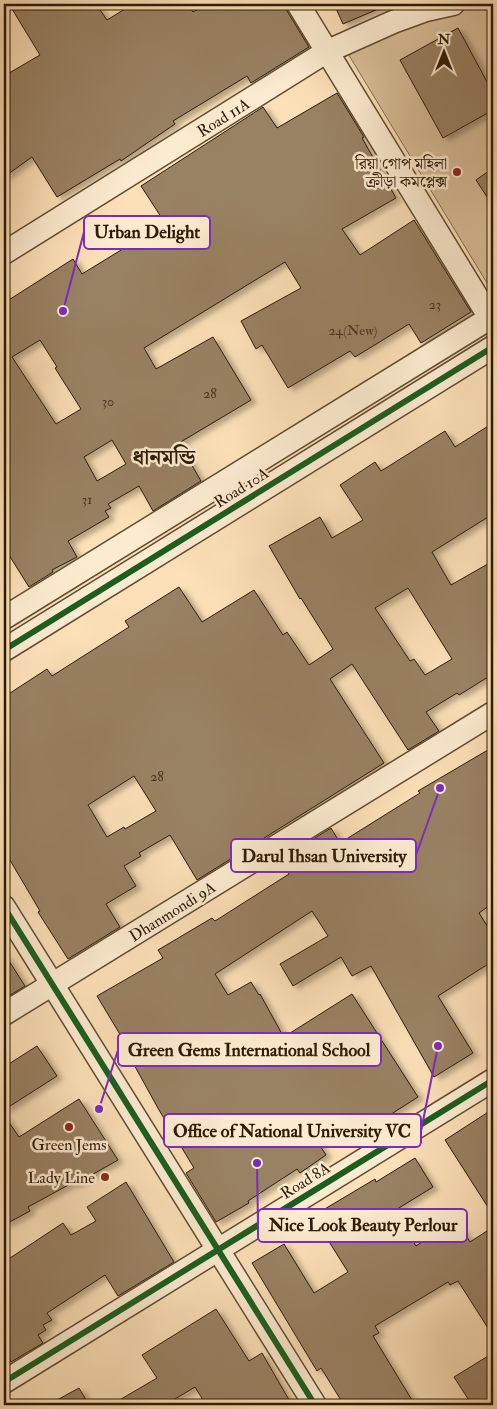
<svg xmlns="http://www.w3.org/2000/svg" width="497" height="1409" font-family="'IM FELL Double Pica','Noto Serif Bengali',serif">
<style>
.green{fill:#d9bf99;stroke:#846d50}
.building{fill:#998163;stroke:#2e1b07;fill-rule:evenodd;filter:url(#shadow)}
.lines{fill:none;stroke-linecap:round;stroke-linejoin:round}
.minor-casing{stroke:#624c33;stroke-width:25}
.minor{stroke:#fdebd0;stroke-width:22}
.cycleway-casing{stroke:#fdebd0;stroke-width:9}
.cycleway{stroke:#1b5e20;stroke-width:6}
.poi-dot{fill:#8f2418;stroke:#fdebd0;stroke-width:2}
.labels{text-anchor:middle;stroke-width:5;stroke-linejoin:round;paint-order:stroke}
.number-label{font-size:14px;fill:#49341e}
.street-label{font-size:16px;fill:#2e1b07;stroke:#fdebd0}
.poi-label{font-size:16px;fill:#2e1b07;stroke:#fdebd0;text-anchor:end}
.district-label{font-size:21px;font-weight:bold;fill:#2e1b07;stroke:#fdebd0}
.leader{fill:none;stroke:#7b2cbf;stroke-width:2}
.callout-dot{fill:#7b2cbf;stroke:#fdebd0;stroke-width:2}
.callout{fill:#fdebd0;stroke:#7b2cbf;stroke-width:2}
.callout-label{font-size:18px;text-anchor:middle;font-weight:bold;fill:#2e1b07}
</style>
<defs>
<filter id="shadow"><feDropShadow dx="5.5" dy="3" stdDeviation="2.5" flood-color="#0004"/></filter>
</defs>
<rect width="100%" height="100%" fill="#fce0b7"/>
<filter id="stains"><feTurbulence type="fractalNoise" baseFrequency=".004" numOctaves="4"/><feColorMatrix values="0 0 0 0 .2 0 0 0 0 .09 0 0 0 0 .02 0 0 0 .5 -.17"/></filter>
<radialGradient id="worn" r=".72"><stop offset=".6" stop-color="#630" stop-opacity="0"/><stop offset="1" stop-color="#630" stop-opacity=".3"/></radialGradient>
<path class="green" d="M493 7V293L347 52 383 34 459 9Z"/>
<g class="building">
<path d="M9 4H96L107 20 133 4H188L193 12 206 4H285L287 11 309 47 251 83 247 76 173 121 175 124 121 161 120 159 57 197 32 157 4 177V76L40 55Z"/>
<path d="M334 4H390L343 24Z"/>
<path d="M458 28 493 93V110L443 138 400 60Z"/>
<path d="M337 93 364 137 362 138 396 198 342 229 360 255 414 220 471 312 421 343 409 324 355 357 350 351 288 388 262 345 256 349 241 321 301 288 285 262 144 348 156 369 213 337 251 400 179 443 201 481 153 511 139 486 108 504 111 508 105 511 109 517 68 541 77 557 52 570 53 572 29 587 4 547V303L73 259 82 274 165 223 141 186 263 107 277 128ZM40 340 57 367 55 368 81 409 56 424 12 357ZM112 440 126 464 97 481 84 457Z"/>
<path d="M493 168V206L476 180Z"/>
<path d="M493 423V514L432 552 451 585 493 561V674L459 695 457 693 426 712 439 731 408 750 352 664 330 679 384 763 197 880 170 835 139 853 141 856 124 866 136 886 106 904 120 927 68 959 38 912 40 911 4 850V697L47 669 52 676 129 627 125 621 179 587 202 622 254 590 283 635 287 632 309 665 333 649 301 598 300 599 269 546 320 517 332 538 363 520 340 485 375 462 381 471 445 431 455 447ZM408 588 452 659 425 675 414 659 410 661 375 608ZM134 776 156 811 125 829 124 827 107 837 88 805Z"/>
<path d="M493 747V903L479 913 493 935V961L438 996 473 1053 434 1077 371 966 352 976 341 957 293 986 280 964 328 936 312 911 215 974 228 995 251 982 259 995 260 994 282 1034 286 1032 287 1035 352 994 418 1097 360 1134 352 1122 319 1144 326 1155 300 1173 297 1169 248 1201 249 1203 216 1222 186 1173 194 1168 159 1110 127 1052 130 1051 97 996 163 958 158 950 212 918 215 921 289 874 281 859 331 828 340 843 420 793 418 791Z"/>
<path d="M4 953 25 986 4 999Z"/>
<path d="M37 1046 57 1076 4 1110V1067Z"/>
<path d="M79 1099 118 1160 74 1185 72 1183 28 1207 30 1211 4 1225V1115L19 1137Z"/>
<path d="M493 1109V1215L445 1140Z"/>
<path d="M415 1158 433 1187 394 1211 416 1246 442 1228 448 1238 462 1229 470 1242 493 1227V1336L458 1281 450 1285 448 1282 375 1326 379 1333 373 1336 415 1405H344L321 1368 317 1371 252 1263 284 1244 314 1293 348 1272 313 1216 375 1179 376 1182Z"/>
<path d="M126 1182 174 1262 118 1296 105 1275 47 1313 52 1320 43 1325 46 1330 38 1335 43 1343 11 1362 4 1350V1262L63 1223 71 1235 96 1221 87 1207Z"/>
<path d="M216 1309 249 1361 262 1353 292 1405H206L195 1387 165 1405H111L157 1378 142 1355Z"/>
<path d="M493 1353V1405H472L454 1377Z"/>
<path d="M79 1388 89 1405H48Z"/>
</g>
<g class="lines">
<g class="minor-casing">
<g id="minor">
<path d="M298 4 493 323"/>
<path d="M4 253 326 52 393 22 426 10 453 4"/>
<path d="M4 618 490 318"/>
<path d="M4 650 493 347"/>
<path d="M4 907 315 1405"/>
<path d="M4 1014 493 713"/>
<path d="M4 1382 493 1080"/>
</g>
</g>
<use href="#minor" class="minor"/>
<g class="cycleway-casing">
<g id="cycleway">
<path d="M4 650 493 347"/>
<path d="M4 907 315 1405"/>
<path d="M4 1382 493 1080"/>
</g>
</g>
<use href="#cycleway" class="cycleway"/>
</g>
<g class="poi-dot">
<circle cx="457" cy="172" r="5"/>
<circle cx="69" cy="1127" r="5"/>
<circle cx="105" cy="1177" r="5"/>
</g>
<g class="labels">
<g class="number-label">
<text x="435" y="309">23</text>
<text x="353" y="335">24(New)</text>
<text x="210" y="398">28</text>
<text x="108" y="406">30</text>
<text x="87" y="504">31</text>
<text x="157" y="781">28</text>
</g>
<g class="street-label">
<text transform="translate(223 117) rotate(-32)" y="6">Road 11A</text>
<text transform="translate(241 487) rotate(-32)" y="6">Road 10A</text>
<text transform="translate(172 911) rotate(-32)" y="6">Dhanmondi 9A</text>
<text transform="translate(305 1180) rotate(-32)" y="6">Road 8A</text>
</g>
<g class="poi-label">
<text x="447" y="169">রিয়া গোপ মহিলা<tspan x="447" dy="18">ক্রীড়া কমপ্লেক্স</tspan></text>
<text x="69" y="1150" text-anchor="middle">Green Jems</text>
<text x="95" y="1183">Lady Line</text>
</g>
<g class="district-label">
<text x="164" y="464">ধানমন্ডি</text>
</g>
</g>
<path class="leader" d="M63 311L84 232M440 788L416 855M99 1109L118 1050M438 1046L421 1131M257 1163L258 1225"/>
<g class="callout-dot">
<circle cx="63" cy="311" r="5"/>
<circle cx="440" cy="788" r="5"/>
<circle cx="99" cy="1109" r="5"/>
<circle cx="438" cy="1046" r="5"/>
<circle cx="257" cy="1163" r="5"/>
</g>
<g class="callout">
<rect x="84" y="216" width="126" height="33" rx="5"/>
<rect x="231" y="839" width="185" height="33" rx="5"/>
<rect x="118" y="1033" width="263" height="33" rx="5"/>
<rect x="164" y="1114" width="257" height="33" rx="5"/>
<rect x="258" y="1209" width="209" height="33" rx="5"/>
</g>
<g class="callout-label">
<text x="147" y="238">Urban Delight</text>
<text x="324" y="862">Darul Ihsan University</text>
<text x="249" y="1056">Green Gems International School</text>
<text x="292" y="1137">Office of National University VC</text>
<text x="363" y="1231">Nice Look Beauty Perlour</text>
</g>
<rect width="497" height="1409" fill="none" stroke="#fce0b7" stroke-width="20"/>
<rect x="5" y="5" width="487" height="1399" fill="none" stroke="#2e1b07" stroke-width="2.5"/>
<rect x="10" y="10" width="477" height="1389" fill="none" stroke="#2e1b07"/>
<g transform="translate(444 52)" stroke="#fdebd0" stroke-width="4" paint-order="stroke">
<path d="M0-4L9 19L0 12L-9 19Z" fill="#2e1b07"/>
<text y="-8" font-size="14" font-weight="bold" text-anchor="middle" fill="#2e1b07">N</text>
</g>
<rect width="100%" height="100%" filter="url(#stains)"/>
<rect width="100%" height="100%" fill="url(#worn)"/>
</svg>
